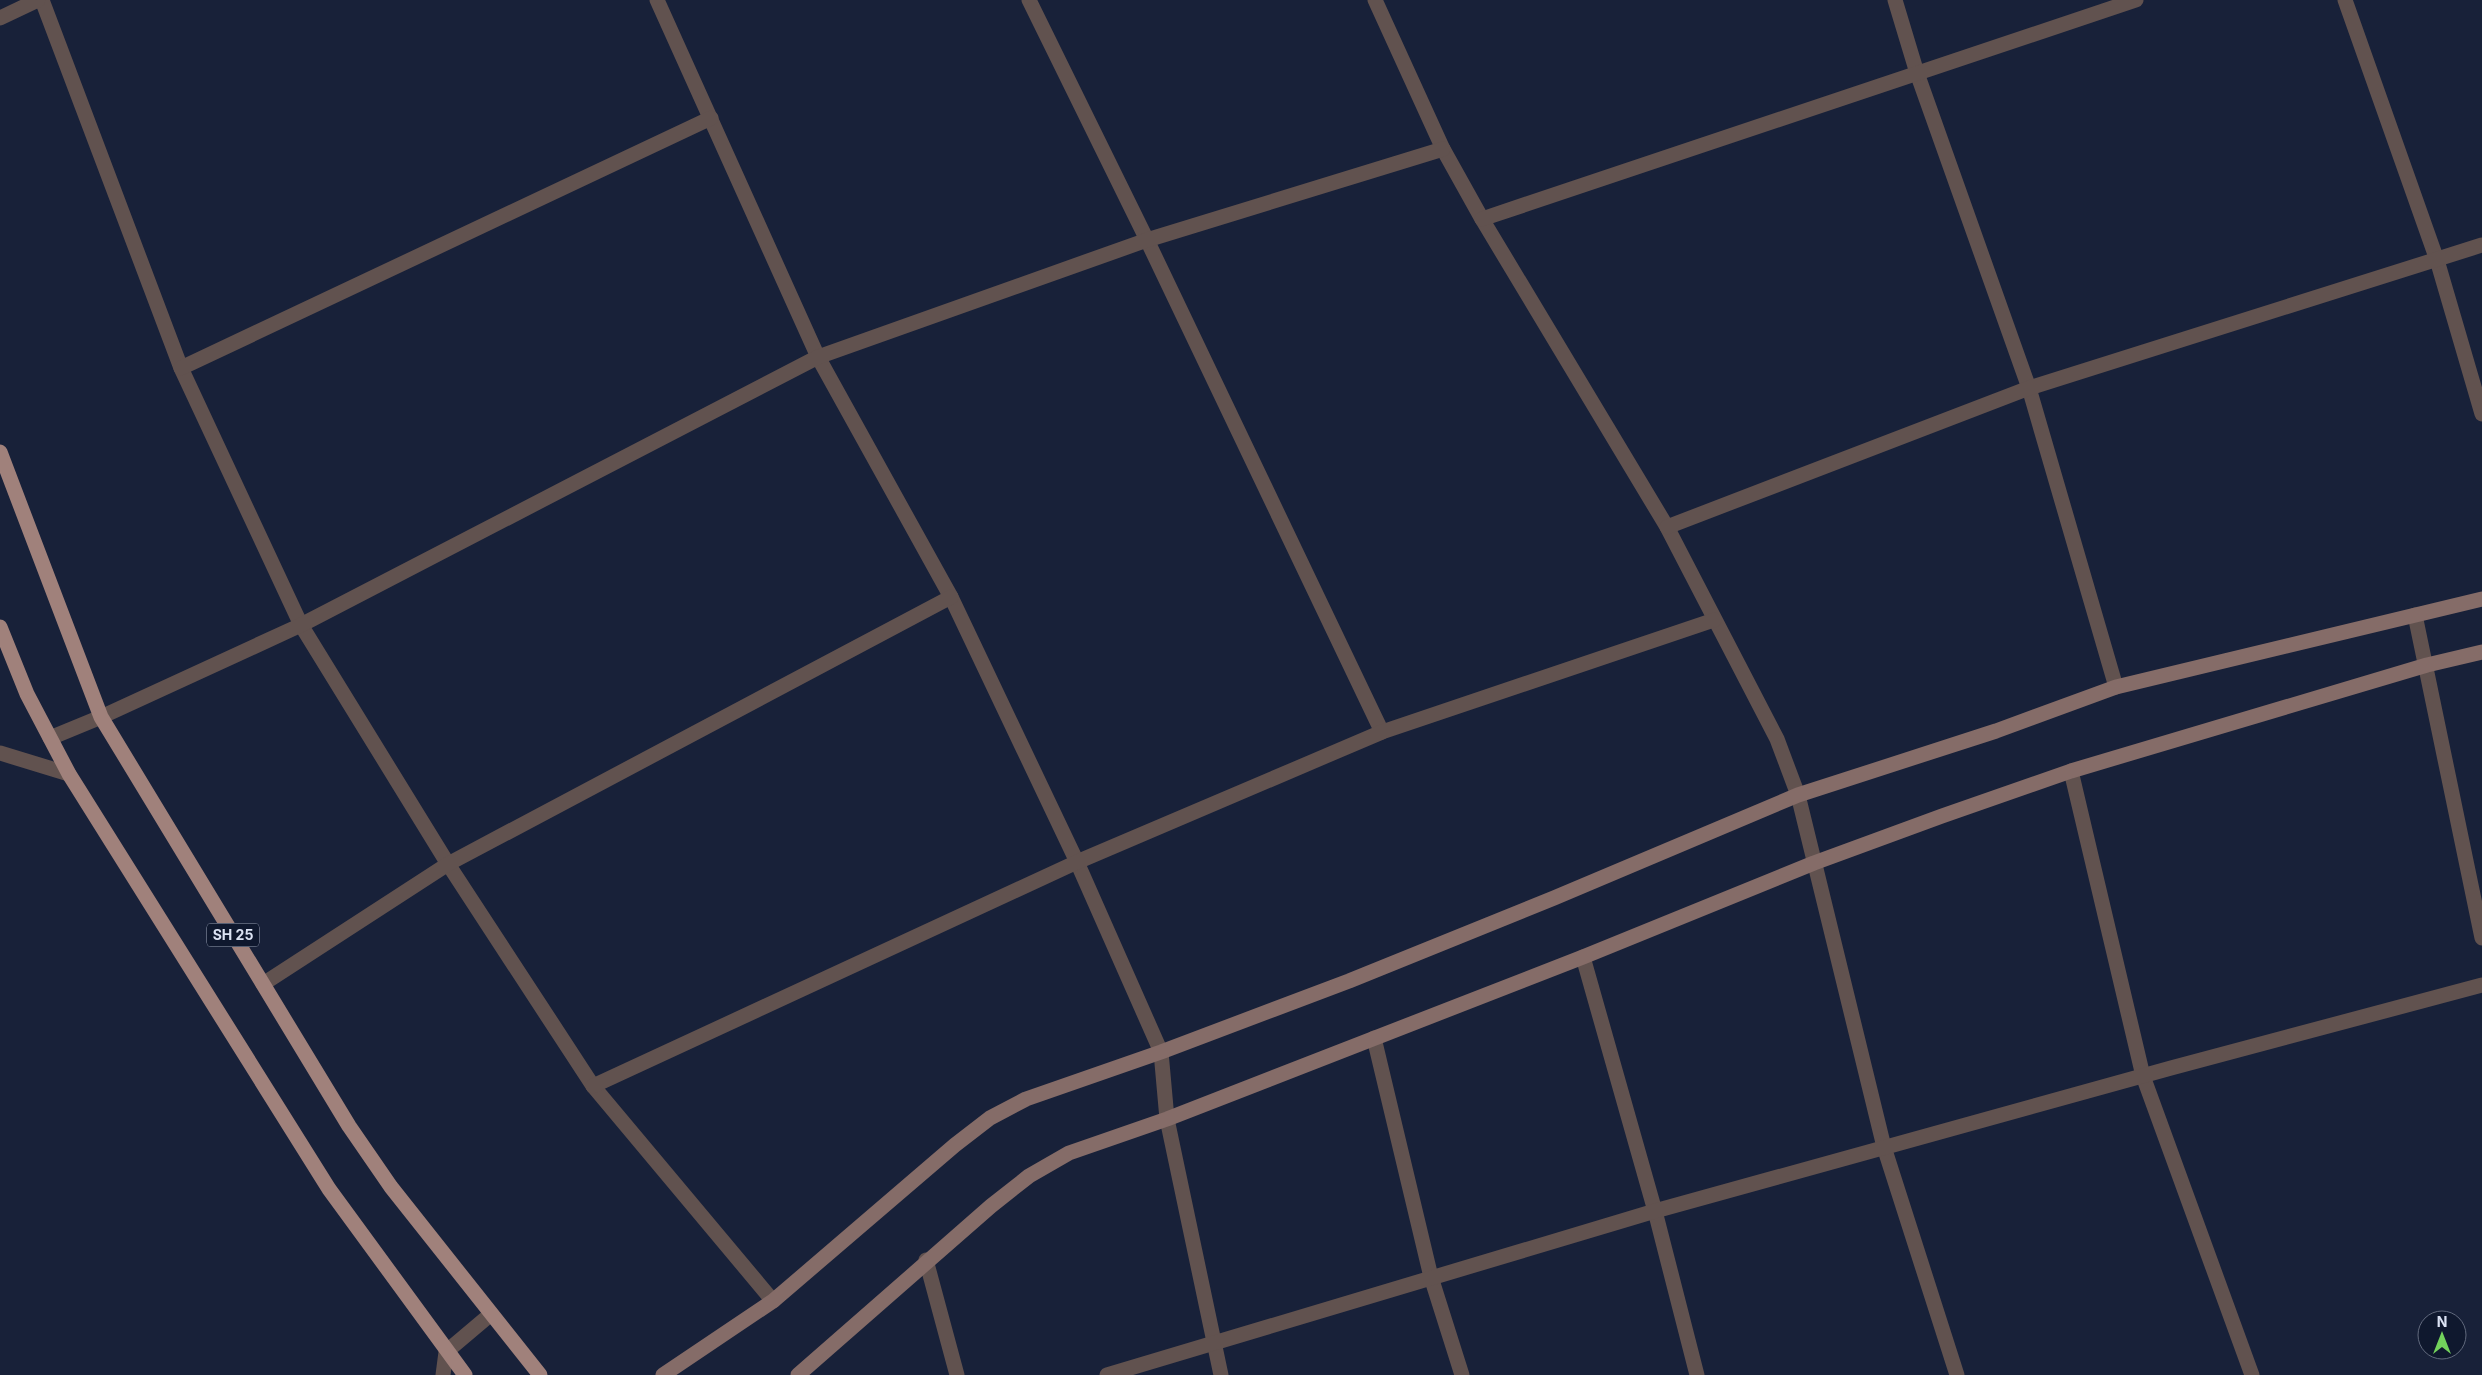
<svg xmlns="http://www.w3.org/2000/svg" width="2482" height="1375" font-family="Inter,sans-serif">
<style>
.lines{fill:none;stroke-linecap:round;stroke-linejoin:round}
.street{stroke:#61524f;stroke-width:15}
.secondary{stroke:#856c68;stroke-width:15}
.primary{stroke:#a0817b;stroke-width:15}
.labels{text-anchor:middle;stroke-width:5;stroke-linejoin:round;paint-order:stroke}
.shield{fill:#0f182e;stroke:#9ea6b9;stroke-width:1}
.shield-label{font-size:14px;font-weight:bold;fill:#dce3f4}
</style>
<rect width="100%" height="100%" fill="#182139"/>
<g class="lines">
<g class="street">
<path d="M42 0 181 368 301 625 448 864 593 1086 773 1301"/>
<path d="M657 0 818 357 951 597 1077 862 1161 1052 1167 1119 1221 1375"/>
<path d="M1029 0 1147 240 1382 732"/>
<path d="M1375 0 1443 149 1482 219 1667 527 1777 739 1798 795 1884 1147 1957 1375"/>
<path d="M1895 0 1917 73 2029 388 2116 687"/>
<path d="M2345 0 2437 260 2482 414"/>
<path d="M0 18 38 0"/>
<path d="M1482 219 2136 0"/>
<path d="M181 368 711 118"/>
<path d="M1667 527 2029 388 2482 245"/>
<path d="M2415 615 2482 938"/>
<path d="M50 738 101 717 301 625 818 357 1147 240 1443 149"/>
<path d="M0 753 69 774"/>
<path d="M2071 771 2143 1076 2252 1375"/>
<path d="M1583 957 1655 1211 1697 1375"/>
<path d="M263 984 448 864 951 597"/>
<path d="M1374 1038 1431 1277 1462 1375"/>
<path d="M593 1086 1077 862 1382 732 1714 620"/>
<path d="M926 1260 957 1375"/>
<path d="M443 1375 446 1352 491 1314"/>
<path d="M1107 1375 1655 1211 2171 1068 2482 985"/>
</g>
<g class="secondary">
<path d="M663 1375 773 1301 955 1145 990 1118 1026 1099 1161 1052 1349 981 1554 898 1798 795 1996 731 2116 687 2482 599"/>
<path d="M798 1375 991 1206 1029 1176 1069 1153 1167 1119 1583 957 1814 863 1942 816 2071 771 2427 665 2482 652"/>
</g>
<g class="primary">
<path d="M0 452 101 717 349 1126 391 1187 540 1375"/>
<path d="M0 627 27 694 69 774 329 1189 465 1375"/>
</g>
</g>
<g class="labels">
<rect class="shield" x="207" y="923.5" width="52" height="23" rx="4"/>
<g class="shield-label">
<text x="233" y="940">SH 25</text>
</g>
</g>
<g transform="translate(2442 1335)"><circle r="24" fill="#0f182e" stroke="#61697d"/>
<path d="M0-4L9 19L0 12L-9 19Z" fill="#73d25c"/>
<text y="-8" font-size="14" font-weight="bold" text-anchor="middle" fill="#dce3f4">N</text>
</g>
</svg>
